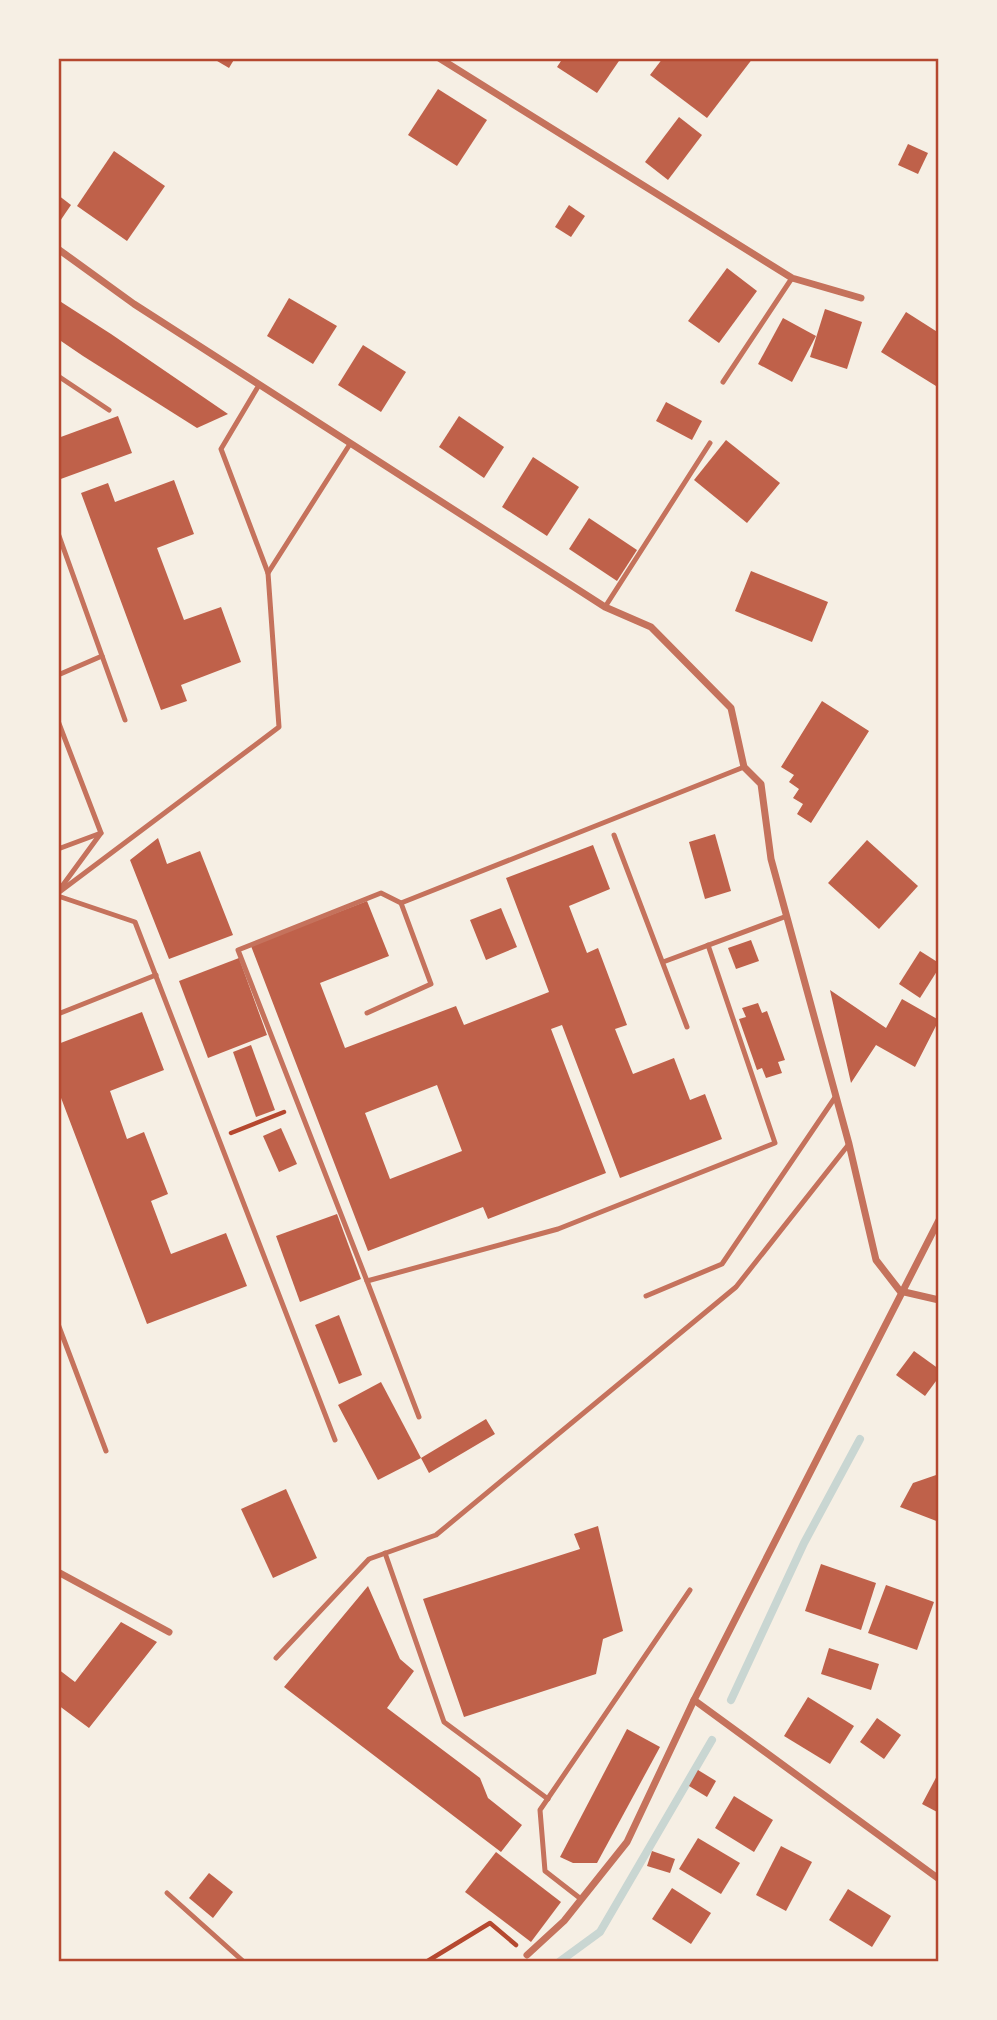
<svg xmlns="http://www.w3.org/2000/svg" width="997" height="2020" font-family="'Archivo Narrow',sans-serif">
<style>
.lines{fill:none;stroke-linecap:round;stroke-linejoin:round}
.stream{stroke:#c9d6d2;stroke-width:8}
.building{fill:#bf614a;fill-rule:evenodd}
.path{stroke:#b5482f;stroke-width:4.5}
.service{stroke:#c5725c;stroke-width:5}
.minor{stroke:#c5725c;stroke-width:7}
.neatline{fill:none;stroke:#b5482f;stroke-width:2.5}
</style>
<rect width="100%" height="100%" fill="#f6efe4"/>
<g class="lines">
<g class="stream">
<path d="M731 1700 804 1543 860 1439"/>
<path d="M559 1962 600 1932 712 1740"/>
</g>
</g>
<g class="building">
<path d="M212 58H235L229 68Z"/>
<path d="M563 58H621L597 93 557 67Z"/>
<path d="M663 58H753L707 118 650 75Z"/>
<path d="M438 89 487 120 457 166 408 135Z"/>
<path d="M679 117 702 135 668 180 645 162Z"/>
<path d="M908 144 928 153 918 174 898 165Z"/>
<path d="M114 151 165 186 127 241 77 206Z"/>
<path d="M58 195 71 205 58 224Z"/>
<path d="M569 205 585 216 571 237 555 227Z"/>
<path d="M727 268 757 291 719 343 688 321Z"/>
<path d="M289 298 337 326 313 364 267 336Z"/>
<path d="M58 300 111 334 228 414 197 428 83 356 58 339Z"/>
<path d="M825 309 862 322 847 369 810 357Z"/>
<path d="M906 312 939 333V380L936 386 881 352Z"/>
<path d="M783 318 816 336 792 382 758 364Z"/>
<path d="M363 345 406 372 381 412 338 385Z"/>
<path d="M666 402 702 421 692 440 656 421Z"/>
<path d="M118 416 132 453 58 480V438Z"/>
<path d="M459 416 504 447 484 478 439 447Z"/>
<path d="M726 440 780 483 747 523 694 480Z"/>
<path d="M533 457 579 487 547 536 502 507Z"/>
<path d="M174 480 194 534 157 548 184 620 221 607 241 662 181 685 187 701 161 710 81 493 108 483 115 502Z"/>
<path d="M589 518 637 550 617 581 569 549Z"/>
<path d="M751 571 828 602 812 642 735 611Z"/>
<path d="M822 701 869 731 811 823 797 814 803 804 793 798 799 789 789 782 794 775 781 767Z"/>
<path d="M715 834 731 891 705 899 689 842Z"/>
<path d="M158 838 167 864 200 851 233 935 169 959 130 860Z"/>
<path d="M867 840 918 886 879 929 828 883Z"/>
<path d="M593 845 610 889 569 906 587 953 598 948 627 1025 615 1029 633 1074 674 1058 690 1100 705 1094 722 1139 620 1178 562 1025 551 1029 606 1173 488 1219 483 1207 368 1251 251 946 367 901 389 956 320 983 345 1048 456 1006 464 1025 549 992 506 878ZM437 1085 462 1151 390 1179 365 1113Z"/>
<path d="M501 908 517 947 486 960 470 920Z"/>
<path d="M751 940 759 961 736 969 728 948Z"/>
<path d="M920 951 939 963V968L920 998 899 984Z"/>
<path d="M239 958 267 1035 208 1058 179 981Z"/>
<path d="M830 990 886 1028 902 999 939 1020 915 1067 876 1045 851 1083Z"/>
<path d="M758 1003 762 1013 767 1011 785 1060 778 1062 782 1073 766 1078 762 1068 757 1070 739 1019 746 1017 742 1008Z"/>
<path d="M142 1012 164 1070 110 1091 127 1139 144 1132 168 1194 151 1201 171 1254 226 1233 247 1286 147 1324 58 1090V1044Z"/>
<path d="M251 1045 275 1110 256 1117 233 1052Z"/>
<path d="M281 1128 297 1164 279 1172 263 1136Z"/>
<path d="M337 1214 361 1279 300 1302 276 1236Z"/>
<path d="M339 1315 362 1375 339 1384 315 1325Z"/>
<path d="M914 1351 939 1369V1377L925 1396 896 1375Z"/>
<path d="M381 1382 421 1458 378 1480 338 1405Z"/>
<path d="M486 1419 495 1434 429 1473 421 1458Z"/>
<path d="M939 1474V1522L900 1507 913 1483Z"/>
<path d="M286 1489 317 1558 273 1578 241 1509Z"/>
<path d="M598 1526 623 1631 603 1639 596 1674 464 1717 423 1599 580 1549 574 1534Z"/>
<path d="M821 1564 876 1583 861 1630 805 1611Z"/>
<path d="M886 1585 934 1602 917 1650 868 1633Z"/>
<path d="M368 1586 400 1659 414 1671 387 1708 480 1778 488 1798 522 1825 501 1852 284 1687Z"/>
<path d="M121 1622 157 1642 89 1728 58 1705V1669L75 1682Z"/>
<path d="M829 1648 879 1664 871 1690 821 1674Z"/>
<path d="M808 1697 854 1726 830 1764 784 1736Z"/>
<path d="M877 1718 901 1735 884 1759 860 1742Z"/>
<path d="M627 1729 660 1747 597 1863H573L560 1857Z"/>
<path d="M698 1770 716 1781 707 1797 689 1786Z"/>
<path d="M939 1772V1813L922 1804Z"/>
<path d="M734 1796 773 1820 754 1852 715 1828Z"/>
<path d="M698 1838 740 1863 721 1894 679 1869Z"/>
<path d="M781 1846 812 1862 786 1911 756 1895Z"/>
<path d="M652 1851 675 1859 670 1873 647 1866Z"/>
<path d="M496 1852 561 1902 531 1942 465 1892Z"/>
<path d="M209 1873 233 1892 213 1918 189 1898Z"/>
<path d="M672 1888 711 1913 691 1944 652 1919Z"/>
<path d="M848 1889 891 1916 872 1947 829 1920Z"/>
</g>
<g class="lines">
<g class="path">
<path d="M231 1133 284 1112"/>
<path d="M426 1962 490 1923 516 1945"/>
</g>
<g class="service">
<path d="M58 376 109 410"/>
<path d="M723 382 792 278"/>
<path d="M58 533 125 720"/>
<path d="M268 573 350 444"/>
<path d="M605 607 710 443"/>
<path d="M58 675 102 656"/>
<path d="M58 721 101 833 60 889"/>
<path d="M614 835 687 1027"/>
<path d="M58 849 101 833"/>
<path d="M58 893 279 727 268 573 221 449 259 385"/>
<path d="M58 896 135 922 335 1440"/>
<path d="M401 903 744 767"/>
<path d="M663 962 787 916"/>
<path d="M367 1013 431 984 401 903 381 893 238 950 367 1281 558 1229 775 1143 708 945"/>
<path d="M58 1014 156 975"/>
<path d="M367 1281 419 1417"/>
<path d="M646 1296 722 1264 836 1096"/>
<path d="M58 1324 106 1451"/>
<path d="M385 1553 444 1722 548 1799"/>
<path d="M276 1658 369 1559 436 1535 736 1287 849 1144"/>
<path d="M167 1893 244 1962"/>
<path d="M581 1899 545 1871 540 1810 690 1590"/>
</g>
<g class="minor">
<path d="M439 58 792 278 861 298"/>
<path d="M58 249 134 304 605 607 651 627 731 708 744 767 761 784 771 859 849 1144 876 1260 900 1291 939 1300"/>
<path d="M58 1572 169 1632"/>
<path d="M694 1700 939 1879"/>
<path d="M527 1955 564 1921 627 1842 694 1700 939 1220"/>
</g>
</g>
<rect width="997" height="2020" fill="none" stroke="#f6efe4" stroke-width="119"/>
<rect x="60" y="60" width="877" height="1900" class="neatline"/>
</svg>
